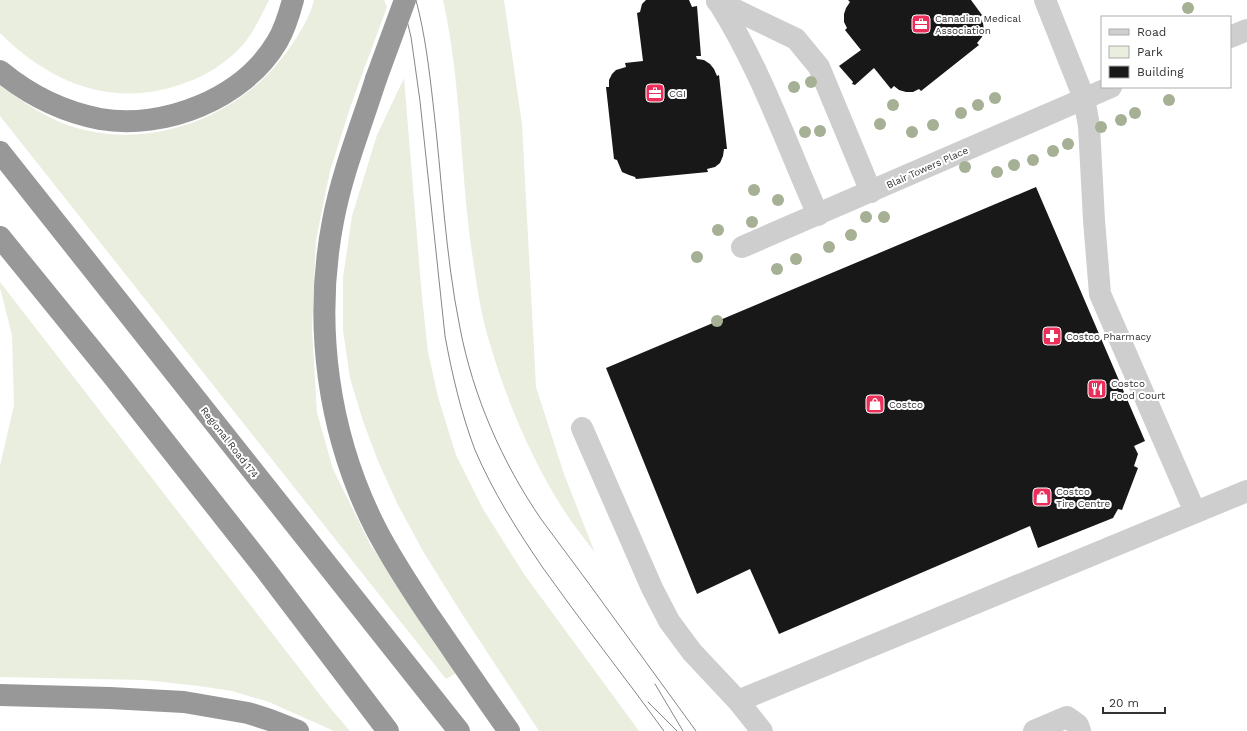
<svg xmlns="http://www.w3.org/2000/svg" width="1247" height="731" font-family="'Work Sans',sans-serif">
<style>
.green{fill:#e9eedf}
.building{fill:#181818}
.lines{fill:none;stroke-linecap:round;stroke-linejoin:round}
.minor{stroke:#cecece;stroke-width:22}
.highway{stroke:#989898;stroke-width:22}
.tram{stroke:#868686;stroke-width:1}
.highway-bridge{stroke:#989898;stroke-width:22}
.tree{fill:#a5b094}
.labels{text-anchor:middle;stroke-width:4;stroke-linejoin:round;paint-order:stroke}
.poi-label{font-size:10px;fill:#313131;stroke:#fff;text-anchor:start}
.street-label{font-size:10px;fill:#313131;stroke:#fff}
</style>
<rect width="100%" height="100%" fill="#fff"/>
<g class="green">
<path d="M0 0H269C261 16 253 34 241 47 224 65 202 78 179 85 110 108 49 82 0 33Z"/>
<path d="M314 0H384L387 7 352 102 330 171 316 240 312 329 317 413 333 469 371 546 458 672 446 679 0 116V84C21 101 44 117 70 126 140 149 219 125 270 72 286 55 309 23 314 0Z"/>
<path d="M443 0H504L522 124 536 387 564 474 595 553C585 539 573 525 563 509 531 458 507 402 490 344 480 313 476 279 471 246 460 164 461 81 443 0Z"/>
<path d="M404 78 422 297 428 352 438 397 456 455 483 509 524 574 639 731H539L462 614 424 553 398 505 378 461 363 421 350 378 343 330V278L352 216 377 135Z"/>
<path d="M0 282 331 709 350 731H334L269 702 232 691 199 686 144 680 0 677V466L14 405 12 335 0 288Z"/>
</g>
<g class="building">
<path d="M646 0H689L692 7 697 6 701 56H696L697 59 704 60 710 64 714 69 717 76 719 75 727 149H724L723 156 720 163 715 167 707 169 708 172 636 179 635 177 629 175 622 172 617 160 614 159 606 87H609V80L612 74 616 70 626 67 625 63 643 61 637 13 640 12 642 4Z"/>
<path d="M848 0H971L982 15 980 17 983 23 984 30 982 37 977 43 979 45 921 91 919 89 913 92H906L899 90 894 86 891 89 874 68 855 85 852 84 853 82 839 66 861 50 845 30 847 28 844 22V14L846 8 850 2Z"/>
<path d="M1036 187 1145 441 1134 446 1138 454 1134 466 1138 468 1122 510 1118 509 1113 518 1038 548 1030 526 779 634 750 569 697 594 606 368Z"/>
</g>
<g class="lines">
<g class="minor">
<path d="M717 0C760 67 786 143 818 215"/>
<path d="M1045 0 1084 98 1089 126 1094 220 1100 294 1195 512"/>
<path d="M717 1 796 39 819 67 871 192"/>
<path d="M1230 37 1247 30"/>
<path d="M742 247 1111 87"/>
<path d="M582 428 652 588 669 621 692 652 738 701 762 731"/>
<path d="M738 701 1247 491"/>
<path d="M1034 731 1067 717 1078 725 1080 731"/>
</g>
<g class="highway">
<path d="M0 71C29 95 64 112 100 119 164 130 243 99 277 42 285 29 289 15 293 0"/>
<path d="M376 79C361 126 342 173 333 221 313 325 328 435 376 529 391 558 410 587 428 614 455 653 481 692 509 731"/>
<path d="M0 152 459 731"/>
<path d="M0 237 113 376 265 569 388 731"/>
<path d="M0 695 110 698 184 702 248 713 270 720 298 731"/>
</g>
<g class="tram">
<path d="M402 0 411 37 420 101 445 336C452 374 461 413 475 450 493 492 517 530 543 568 582 623 624 676 664 731"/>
<path d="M416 0C425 34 429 68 433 103 442 178 445 254 460 328 473 396 502 462 541 519 556 540 572 560 587 581 623 631 660 681 696 731"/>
<path d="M655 684 683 731"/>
<path d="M648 702 677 731"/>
</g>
<path class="highway-bridge" d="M376 79 405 0"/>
</g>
<g class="tree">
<circle cx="1188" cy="8" r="6"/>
<circle cx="811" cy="82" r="6"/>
<circle cx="794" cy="87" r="6"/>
<circle cx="995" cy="98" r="6"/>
<circle cx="1169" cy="100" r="6"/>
<circle cx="893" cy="105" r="6"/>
<circle cx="978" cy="105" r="6"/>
<circle cx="961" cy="113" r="6"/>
<circle cx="1135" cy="113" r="6"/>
<circle cx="1121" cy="120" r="6"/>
<circle cx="880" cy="124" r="6"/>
<circle cx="933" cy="125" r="6"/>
<circle cx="1101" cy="127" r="6"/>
<circle cx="820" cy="131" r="6"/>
<circle cx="805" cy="132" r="6"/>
<circle cx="912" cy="132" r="6"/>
<circle cx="1068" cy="144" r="6"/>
<circle cx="1053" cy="151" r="6"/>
<circle cx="1033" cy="160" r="6"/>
<circle cx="1014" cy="165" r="6"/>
<circle cx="965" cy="167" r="6"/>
<circle cx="997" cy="172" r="6"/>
<circle cx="754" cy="190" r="6"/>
<circle cx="778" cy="200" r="6"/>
<circle cx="866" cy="217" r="6"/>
<circle cx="884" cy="217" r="6"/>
<circle cx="752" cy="222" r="6"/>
<circle cx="718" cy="230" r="6"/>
<circle cx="851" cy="235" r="6"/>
<circle cx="829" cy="247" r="6"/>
<circle cx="697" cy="257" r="6"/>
<circle cx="796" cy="259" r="6"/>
<circle cx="777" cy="269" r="6"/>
<circle cx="717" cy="321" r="6"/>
</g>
<defs>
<g id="office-square" transform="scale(1)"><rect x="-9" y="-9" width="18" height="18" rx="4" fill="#ec2e5a" stroke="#fff"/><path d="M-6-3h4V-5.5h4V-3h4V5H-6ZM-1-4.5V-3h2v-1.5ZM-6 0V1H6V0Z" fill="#fff"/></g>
<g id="pharmacy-square" transform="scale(1)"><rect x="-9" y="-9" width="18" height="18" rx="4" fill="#ec2e5a" stroke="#fff"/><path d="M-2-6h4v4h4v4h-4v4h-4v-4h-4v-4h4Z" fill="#fff"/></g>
<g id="restaurant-square" transform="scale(1)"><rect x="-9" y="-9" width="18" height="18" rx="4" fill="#ec2e5a" stroke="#fff"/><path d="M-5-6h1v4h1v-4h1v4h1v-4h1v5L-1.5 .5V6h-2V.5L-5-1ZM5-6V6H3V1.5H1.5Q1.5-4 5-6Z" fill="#fff"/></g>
<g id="shop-square" transform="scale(1)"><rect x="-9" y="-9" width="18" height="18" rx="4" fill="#ec2e5a" stroke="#fff"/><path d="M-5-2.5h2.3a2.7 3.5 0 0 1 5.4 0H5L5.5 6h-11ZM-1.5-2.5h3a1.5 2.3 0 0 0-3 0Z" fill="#fff"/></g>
</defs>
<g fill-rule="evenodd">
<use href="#office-square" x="921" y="24"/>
<use href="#office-square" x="655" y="93"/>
<use href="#pharmacy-square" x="1052" y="336"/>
<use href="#restaurant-square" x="1097" y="389"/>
<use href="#shop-square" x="875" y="404"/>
<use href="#shop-square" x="1042" y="497"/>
</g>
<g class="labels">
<g class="poi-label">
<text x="935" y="22">Canadian Medical<tspan x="935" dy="12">Association</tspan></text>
<text x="669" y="97">CGI</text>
<text x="1066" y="340">Costco Pharmacy</text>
<text x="1111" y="387">Costco<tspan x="1111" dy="12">Food Court</tspan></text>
<text x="889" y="408">Costco</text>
<text x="1056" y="495">Costco<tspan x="1056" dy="12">Tire Centre</tspan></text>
</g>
<g class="street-label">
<text transform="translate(927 167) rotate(-24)" y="4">Blair Towers Place</text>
<text transform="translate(230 442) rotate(52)" y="4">Regional Road 174</text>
</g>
</g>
<rect x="1101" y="16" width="130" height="72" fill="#ffffff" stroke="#adadad"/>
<rect x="1109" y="29" width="20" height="6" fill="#cecece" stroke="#adadad"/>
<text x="1137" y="36" font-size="12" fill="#313131">Road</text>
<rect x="1109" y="46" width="20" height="12" fill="#e9eedf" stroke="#adadad"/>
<text x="1137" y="56" font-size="12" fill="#313131">Park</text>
<rect x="1109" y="66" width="20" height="12" fill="#181818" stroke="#adadad"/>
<text x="1137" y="76" font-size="12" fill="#313131">Building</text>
<path d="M1103 707v6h62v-6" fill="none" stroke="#313131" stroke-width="2"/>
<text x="1109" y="707" font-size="12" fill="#313131" stroke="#ffffff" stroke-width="3" paint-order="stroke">20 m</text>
</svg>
